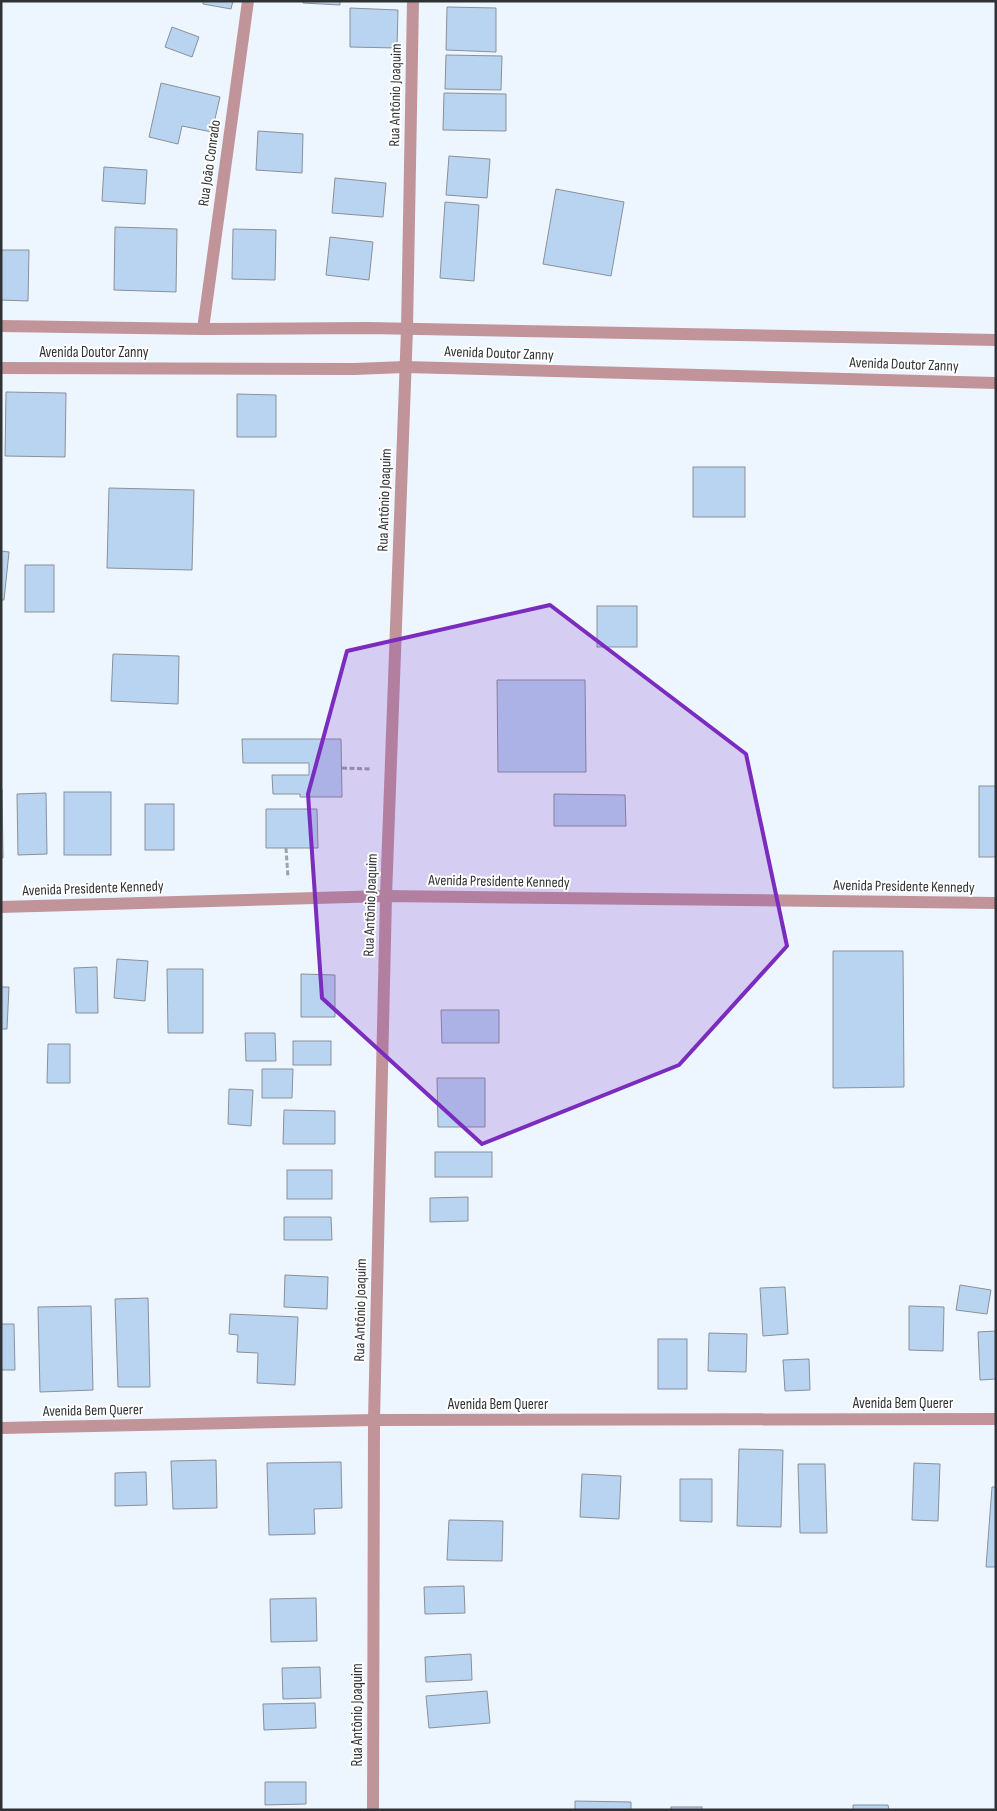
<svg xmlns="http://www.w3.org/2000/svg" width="997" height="1811" font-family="'Sofia Sans Condensed',sans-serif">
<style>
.building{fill:#b9d4f1;stroke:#899099}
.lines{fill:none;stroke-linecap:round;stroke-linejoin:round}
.path{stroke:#9ba2a8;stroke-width:3;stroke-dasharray:5 2.5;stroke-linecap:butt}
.minor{stroke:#c1949a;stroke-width:12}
.marked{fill:#7b2cbf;fill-opacity:0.2;stroke:#7b2cbf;stroke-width:4;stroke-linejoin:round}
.labels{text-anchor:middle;stroke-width:4;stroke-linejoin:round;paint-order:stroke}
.street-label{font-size:15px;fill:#2f3235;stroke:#fff}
</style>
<rect width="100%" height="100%" fill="#edf6ff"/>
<g class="building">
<path d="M203 1H233L231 9 203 4Z"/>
<path d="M303 1H340V5L303 3Z"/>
<path d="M447 7 496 8V52L446 50Z"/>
<path d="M350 8 398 10 397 48 350 47Z"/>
<path d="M172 27 199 37 192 57 165 47Z"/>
<path d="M446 55 502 56 501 90 445 89Z"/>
<path d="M161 83 220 97 212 132 182 126 178 144 149 137Z"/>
<path d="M444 93 506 94V131L443 130Z"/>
<path d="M258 131 303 134 302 173 256 170Z"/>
<path d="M449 156 490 159 487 198 446 195Z"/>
<path d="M104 167 147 170 145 204 102 201Z"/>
<path d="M335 178 386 183 383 217 332 213Z"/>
<path d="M556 189 624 202 611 276 543 264Z"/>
<path d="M445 202 479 205 474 281 440 278Z"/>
<path d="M115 227 177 229 176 292 114 290Z"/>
<path d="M233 229 276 230 275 280 232 279Z"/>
<path d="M330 237 373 242 369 280 326 275Z"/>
<path d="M1 250H29L28 301 1 300Z"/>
<path d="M6 392 66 393 65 457 5 456Z"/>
<path d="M237 394 276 395V437H237Z"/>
<rect x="693" y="467" width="52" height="50"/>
<path d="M109 488 194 490 192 570 107 568Z"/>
<path d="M1 551 9 552 4 600H1Z"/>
<rect x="25" y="565" width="29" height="47"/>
<rect x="597" y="606" width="40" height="41"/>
<path d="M113 654 179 656 178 704 111 701Z"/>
<path d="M497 680H585L586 772H498Z"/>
<path d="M242 739H341L342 797H300V794H273L272 775H309V763H243Z"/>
<rect x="979" y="786" width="17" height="71"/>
<path d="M1 789H2L3 858H1Z"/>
<rect x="64" y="792" width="47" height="63"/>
<path d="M46 793 47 854 18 855 17 794Z"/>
<path d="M554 794 625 795 626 826H554Z"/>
<rect x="145" y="804" width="29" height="46"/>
<path d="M266 809H317L318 848H266Z"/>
<path d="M833 951H903L904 1087 833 1088Z"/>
<path d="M117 959 148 961 145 1001 114 998Z"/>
<path d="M97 967 98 1013H76L74 968Z"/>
<path d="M167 969H203V1033H168Z"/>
<path d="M301 974 335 975V1017H301Z"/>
<path d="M1 987H9L7 1029H1Z"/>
<path d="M441 1010H499V1043H442Z"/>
<path d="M245 1033H275L276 1061H246Z"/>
<rect x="293" y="1041" width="38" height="24"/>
<path d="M48 1044H70V1083H47Z"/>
<path d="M262 1069H293L292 1098H262Z"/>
<path d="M437 1078H485V1127H438Z"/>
<path d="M229 1089 253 1090 251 1126 228 1124Z"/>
<path d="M284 1110 335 1111V1144H283Z"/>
<rect x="435" y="1152" width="57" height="25"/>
<rect x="287" y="1170" width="45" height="29"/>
<path d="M468 1197V1221L430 1222V1198Z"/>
<path d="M284 1217H331L332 1240H284Z"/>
<path d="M285 1275 328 1277 327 1309 284 1307Z"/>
<path d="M960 1285 991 1290 987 1314 956 1310Z"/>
<path d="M785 1287 788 1334 763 1336 760 1288Z"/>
<path d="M148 1298 150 1387H118L115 1299Z"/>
<path d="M91 1306 93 1390 40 1392 38 1307Z"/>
<path d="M909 1306 944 1307 943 1351 909 1350Z"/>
<path d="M230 1314 298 1317 295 1385 257 1383 258 1353 237 1352 238 1335 229 1334Z"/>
<path d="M1 1324H14L15 1370H1Z"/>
<path d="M996 1331V1379L980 1380 978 1332Z"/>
<path d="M709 1333 747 1334 746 1372 708 1371Z"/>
<rect x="658" y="1339" width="29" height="50"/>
<path d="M809 1359 810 1390 785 1391 783 1360Z"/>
<path d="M739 1449 783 1450 781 1527 737 1526Z"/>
<path d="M216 1460 217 1508 173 1509 171 1461Z"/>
<path d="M341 1462 342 1508 314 1509 315 1534 269 1535 267 1463Z"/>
<path d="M914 1463 940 1464 938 1521 912 1520Z"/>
<path d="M798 1464H825L827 1533H800Z"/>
<path d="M146 1472 147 1505 115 1506V1473Z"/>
<path d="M582 1474 621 1476 619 1519 580 1517Z"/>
<path d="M680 1479H712V1522L680 1521Z"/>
<path d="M992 1487H996V1567H986Z"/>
<path d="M449 1520 503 1521 502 1561 447 1560Z"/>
<path d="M464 1586 465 1613 425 1614 424 1587Z"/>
<path d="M316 1598 317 1641 271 1642 270 1599Z"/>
<path d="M471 1654 472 1680 426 1682 425 1657Z"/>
<path d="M320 1667 321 1698 283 1699 282 1668Z"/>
<path d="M487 1691 490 1723 429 1728 426 1696Z"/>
<path d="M315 1703 316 1728 264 1730 263 1704Z"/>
<path d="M265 1782H306V1804L265 1805Z"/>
<path d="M575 1801 631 1802V1810H575Z"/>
<path d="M853 1805H888L889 1810H853Z"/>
<rect x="671" y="1807" width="31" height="3"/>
</g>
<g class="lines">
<g class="path">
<path d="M342 768 370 769"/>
<path d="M286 848 288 878"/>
</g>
<g class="minor">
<path d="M1 326 203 329 368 328 996 340"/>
<path d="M203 329 248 1"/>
<path d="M1 368 354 369 405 367 996 383"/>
<path d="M1 907 386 896 996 903"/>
<path d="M1 1428 374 1420 996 1419"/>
<path d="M373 1810 374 1420 386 896 407 329 413 1"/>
</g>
</g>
<path class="marked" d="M550 605 746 754 787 946 679 1065 482 1144 322 998 308 794 347 651Z"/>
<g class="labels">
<g class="street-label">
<text transform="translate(395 95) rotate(-89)" y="5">Rua Antônio Joaquim</text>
<text transform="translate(209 163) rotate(-82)" y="5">Rua João Conrado</text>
<text x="94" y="357">Avenida Doutor Zanny</text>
<text transform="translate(499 353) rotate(2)" y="5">Avenida Doutor Zanny</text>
<text transform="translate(904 364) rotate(2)" y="5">Avenida Doutor Zanny</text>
<text transform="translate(384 500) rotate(-88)" y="5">Rua Antônio Joaquim</text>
<text transform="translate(499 881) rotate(1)" y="5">Avenida Presidente Kennedy</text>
<text transform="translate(904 886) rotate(1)" y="5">Avenida Presidente Kennedy</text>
<text transform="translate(93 888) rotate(-2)" y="5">Avenida Presidente Kennedy</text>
<text transform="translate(370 905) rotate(-88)" y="5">Rua Antônio Joaquim</text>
<text transform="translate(360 1310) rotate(-89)" y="5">Rua Antônio Joaquim</text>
<text x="903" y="1408">Avenida Bem Querer</text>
<text x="498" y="1409">Avenida Bem Querer</text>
<text transform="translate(93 1410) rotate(-1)" y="5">Avenida Bem Querer</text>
<text transform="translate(357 1715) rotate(-90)" y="5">Rua Antônio Joaquim</text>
</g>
</g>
<rect width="997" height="1811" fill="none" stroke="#2f3235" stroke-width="5"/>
</svg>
